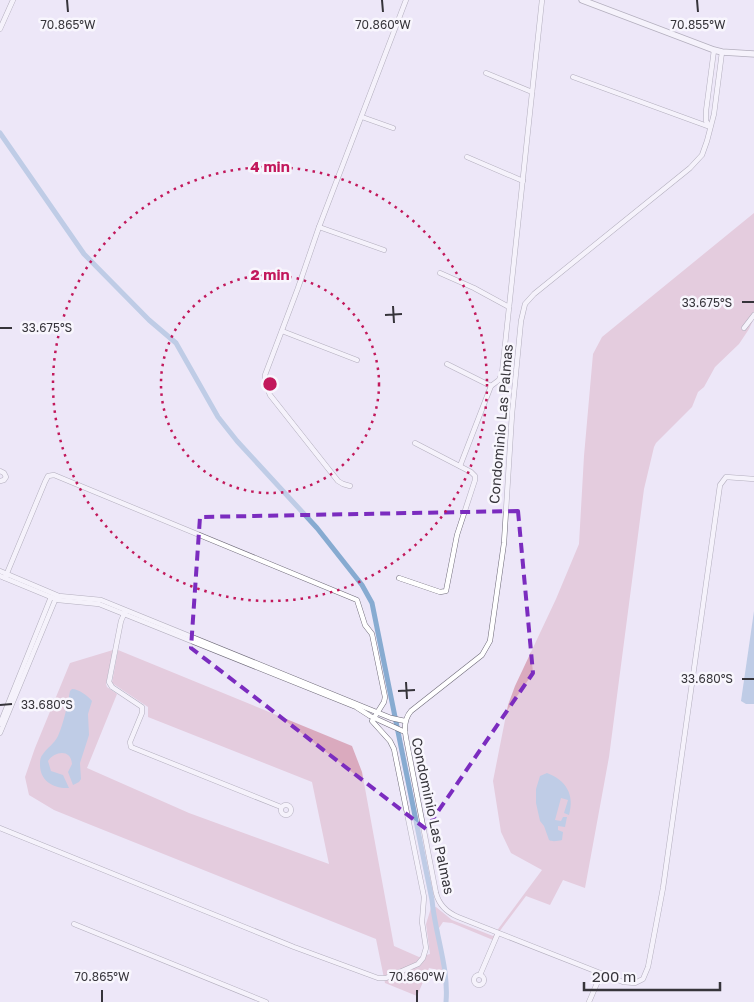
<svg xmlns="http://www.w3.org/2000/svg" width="754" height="1002" font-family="'Golos Text',sans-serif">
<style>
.green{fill:#daaabe}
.water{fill:#87abd1}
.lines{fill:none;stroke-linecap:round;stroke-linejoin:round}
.canal{stroke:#87abd1;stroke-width:5}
.minor-casing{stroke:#6e6a78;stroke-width:5.5}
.secondary-casing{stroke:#6e6a78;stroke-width:7}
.minor{stroke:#fff;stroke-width:4.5}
.secondary{stroke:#fff;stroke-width:5.5}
.marked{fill:none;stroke:#7b2cbf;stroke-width:4;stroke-dasharray:10 6;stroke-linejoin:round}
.ticks{fill:none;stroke:#36343a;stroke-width:2}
.ring{fill:none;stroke:#c2185b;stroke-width:2.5;stroke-dasharray:2.5 5}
.labels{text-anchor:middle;stroke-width:5;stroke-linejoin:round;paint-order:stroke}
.street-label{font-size:14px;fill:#36343a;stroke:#f8f6fd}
.ticks-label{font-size:12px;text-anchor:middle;fill:#36343a;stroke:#f8f6fd;stroke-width:5;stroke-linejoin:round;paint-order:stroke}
.centre{fill:#c2185b;stroke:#f8f6fd;stroke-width:2.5}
.ring-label{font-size:15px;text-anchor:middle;font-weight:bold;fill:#c2185b;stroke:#f8f6fd;stroke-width:5;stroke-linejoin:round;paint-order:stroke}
</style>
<rect width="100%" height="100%" fill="#ede7f8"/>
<path class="green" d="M754 213V318L749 329 739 344 715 367 704 387 698 392 692 407 656 443 654 447 644 489 609 757 585 888 563 880 550 905 526 896 493 940 452 923 443 922 439 928 443 971 429 968 417 996 385 983 376 939 86 823 54 810 29 795 25 777 35 748 70 663 113 650 106 684 107 687 117 694 87 768 189 813 329 864 312 782 148 717V707L112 683 118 650 352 746 362 772 394 946 419 957 430 954 426 924 431 908 436 907 452 920 493 936 542 870 511 853 501 832 493 781 508 705 515 686 556 599 579 544 584 456 593 354 602 337Z"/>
<g class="water">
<path d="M754 611V704H746L741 701Z"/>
<path d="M72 689C79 689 88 696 92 701L88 714 89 735 80 763 81 779 79 782 73 785 68 772 72 764C71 749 55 751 48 761L51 771 63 775 69 788C54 789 40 781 40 765 40 761 40 757 43 754 48 747 54 744 58 736 64 722 67 707 70 691Z"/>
<path d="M547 773C566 780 575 795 569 815L564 813 568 800 561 798 555 820 561 821 563 817H567L565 827 558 826V830L563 832 562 840C558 841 552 842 549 840L544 826 540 821 536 803V789L540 776Z"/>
</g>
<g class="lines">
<path class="canal" d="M0 133 84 254 149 320 176 343 218 417 237 441 317 528 362 585 372 603 432 900C435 934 449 968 446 1002"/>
<g class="minor-casing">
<g id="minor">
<path d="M0 29 13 0"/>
<path d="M722 52 714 114 707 141 702 155 690 168 534 294 525 304 521 321 512 414 504 543 490 641 482 655 411 711C404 719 404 728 406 738L436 893C439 905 446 912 458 917L623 982 635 983 643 979 648 967 663 888 720 485 726 477 754 479"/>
<path d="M486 73 532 92"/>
<path d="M573 77 710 127"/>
<path d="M362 117 393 128"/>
<path d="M710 127 706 121V111L714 50"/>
<path d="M467 157 523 181"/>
<path d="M319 227 384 250"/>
<path d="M440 273 474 288 509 307"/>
<path d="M744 328 754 315"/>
<path d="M282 331 357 360"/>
<path d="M447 364 491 386"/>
<path d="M460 466 491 386 499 380 502 373 542 0"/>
<path d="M0 471 4 473 6 477 4 480 0 481"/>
<path d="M350 486 343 484 338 481 270 395 266 385 265 375 298 288 319 227 406 0"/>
<path d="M0 571 59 596 101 600 391 718 405 721"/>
<path d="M0 576 58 600 99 604 356 707 370 716 405 732"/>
<path d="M399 578 440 592 446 591 457 535 475 480V476L471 472 415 443"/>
<path d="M125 612 121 621 109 682 112 687 142 707V713L130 742 131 747 281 807"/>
<path d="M0 724 51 597"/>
<path d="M0 733 56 598"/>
<circle cx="286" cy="810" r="5"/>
<path d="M0 828 294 947 378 978H386L418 964 423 958 426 948 422 922 424 897 394 749 390 741 372 721 384 702 385 697 372 634 365 625 357 600 54 475 48 476 45 482 5 578"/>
<path d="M74 924 266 1002"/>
<path d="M480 975 498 933"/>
<circle cx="479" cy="980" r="5"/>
<path d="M589 1002 601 974"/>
</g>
</g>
<g class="secondary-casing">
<path id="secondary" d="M582 0 714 50 722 52 754 54"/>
</g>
<use href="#minor" class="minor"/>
<use href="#secondary" class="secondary"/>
</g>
<path d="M0 0H754V1002H0ZM518 511 533 673 426 829 191 648 200 517Z" fill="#ede7f8" fill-opacity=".55" fill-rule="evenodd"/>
<path class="marked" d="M518 511 533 673 426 829 191 648 200 517Z"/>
<path class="ticks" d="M67 0 68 12M382 0 383 12M697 0 698 12M742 302H754M393 306 394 323M385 315 402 314M0 328H12M742 679H754M406 682 407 699M398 691 415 690M0 705 12 704M102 990V1002M417 990V1002"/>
<g class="ring">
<circle cx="270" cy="384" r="109"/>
<circle cx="270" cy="384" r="217"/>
</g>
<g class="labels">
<g class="street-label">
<text transform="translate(501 424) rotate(-85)" y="5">Condominio Las Palmas</text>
<text transform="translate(433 816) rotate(78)" y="5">Condominio Las Palmas</text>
</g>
</g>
<g class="ticks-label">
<text x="68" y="29">70.865°W</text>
<text x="383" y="29">70.860°W</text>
<text x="698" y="29">70.855°W</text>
<text x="707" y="307">33.675°S</text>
<text x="47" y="332">33.675°S</text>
<text x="707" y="683">33.680°S</text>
<text x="47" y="709">33.680°S</text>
<text x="102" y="981">70.865°W</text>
<text x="417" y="981">70.860°W</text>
</g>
<circle cx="270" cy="384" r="8" class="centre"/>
<g class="ring-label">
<text x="270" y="172">4 min</text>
<text x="270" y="280">2 min</text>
</g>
<path d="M584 982v8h136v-8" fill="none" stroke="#36343a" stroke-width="2.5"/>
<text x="592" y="982" font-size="15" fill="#36343a" stroke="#f8f6fd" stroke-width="4" paint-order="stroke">200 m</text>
</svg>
